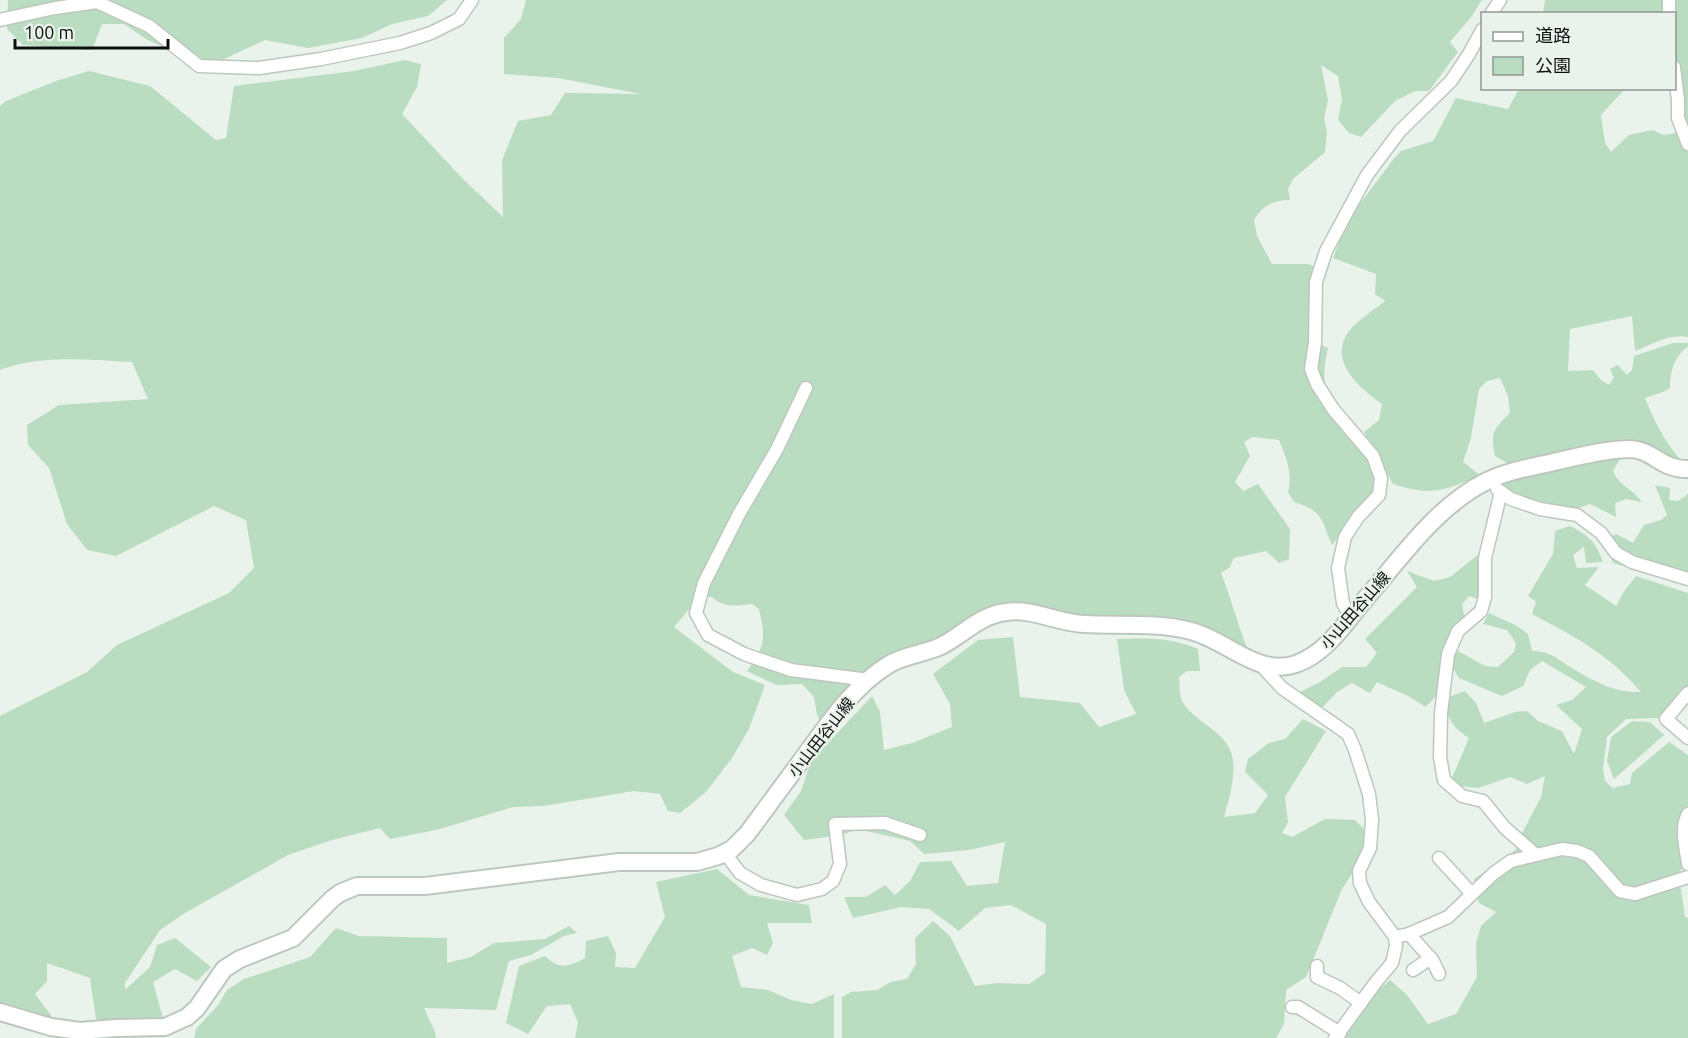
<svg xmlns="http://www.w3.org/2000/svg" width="1688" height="1038" font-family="Ubuntu,'Noto Sans JP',sans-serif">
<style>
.green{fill:#badcc0}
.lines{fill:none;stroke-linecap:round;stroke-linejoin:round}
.street-casing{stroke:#bec7bf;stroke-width:15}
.secondary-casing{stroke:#bec7bf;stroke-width:20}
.street{stroke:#fff;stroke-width:12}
.secondary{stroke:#fff;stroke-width:16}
.labels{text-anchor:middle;stroke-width:4.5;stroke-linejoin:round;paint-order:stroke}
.street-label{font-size:16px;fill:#0d100e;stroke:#eaf3eb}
</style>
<rect width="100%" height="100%" fill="#eaf3eb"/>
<g class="green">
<path d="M8 0H447L428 16 392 24 362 38 308 48 265 40 222 60 189 59 146 39 124 24H102L92 50 23 45 7 29Z"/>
<path d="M526 0H1484L1481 1 1472 16 1450 42 1458 52 1429 91H1415L1395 101 1361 137 1349 133 1338 120 1342 100 1338 76 1321 65 1328 100 1324 118 1327 132 1325 152 1293 179 1288 189 1290 200C1273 200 1262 206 1254 220L1257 236 1272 264H1307L1325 269 1309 313V339L1328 348C1325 362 1322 377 1327 390 1343 427 1379 454 1375 497L1359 511 1332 545C1320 517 1324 512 1294 502L1288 492C1293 473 1286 457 1279 440L1253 437 1244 442 1250 456 1235 482 1243 491 1258 484 1290 529 1289 559 1279 563 1266 551 1234 558 1229 568 1221 573C1232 601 1239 630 1251 657L1196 638 1016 607 934 658 885 672 822 724 817 715 814 697 802 684 776 685 747 671C765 647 766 639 759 609L752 604C736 606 724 608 712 597H699L674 627 733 672 765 685 749 729 732 758 706 792 680 813 668 811 660 794 634 791 543 806 513 807 436 830 390 839 380 828 332 840 288 855 185 913 160 930 125 983V990L150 967 157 945 175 938 211 967 197 981 175 969 153 982 164 1022H107L96 1019 90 978 47 963V981L35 994 56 1022 0 1005V716L87 672 117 645 229 593 254 568 246 520 214 506 116 556 87 550 67 524 49 468 28 445 27 425 59 405 148 399 132 362C90 360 40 354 0 370V106L6 101 56 81 89 71 150 86 216 140 226 138 234 86 354 71 405 60 421 64 417 87 402 114 464 180 503 217 502 160 518 121 551 115 565 93 641 94 558 78 504 74V38L521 19Z"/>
<path d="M1545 0H1666V13L1543 14Z"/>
<path d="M1673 0H1688V337C1671 333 1650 345 1635 351L1632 316 1570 329 1568 371 1593 370 1601 380 1609 385 1614 377 1610 369 1618 365 1627 375 1632 370 1634 356 1673 343H1688V347C1674 356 1670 372 1670 388L1663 392 1645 398C1655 423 1666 445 1685 464L1628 446 1613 471C1618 485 1634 490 1642 502L1626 499 1615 503 1616 517 1590 504 1575 509 1562 519H1554L1500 498 1491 491 1505 480 1514 467 1495 456C1490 432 1493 430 1510 413L1508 396 1500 378 1487 381 1479 389 1471 438 1463 462 1481 476C1443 490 1433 497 1393 484L1364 432 1379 420 1382 404C1364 391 1333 367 1344 340 1351 323 1372 312 1385 301L1375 294 1376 274 1333 258 1343 233 1359 205 1392 161 1401 151 1433 141 1456 98 1508 109 1519 89H1625L1601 115 1605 143 1611 152 1629 135 1652 130 1664 135 1681 132 1677 68 1675 58Z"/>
<path d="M1655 485 1670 488 1669 500 1678 501 1688 494V584L1613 563 1608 551 1600 541 1616 534 1633 543 1644 525 1661 520 1667 515Z"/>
<path d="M1570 526C1590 536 1595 541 1603 562L1586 563 1584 547 1573 555 1577 568 1599 567 1585 585 1616 606 1623 593 1636 576 1688 593V690L1662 718 1626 719 1607 737 1603 769 1605 781 1613 788 1630 784 1632 773 1669 742 1688 755V815L1680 840 1682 869 1673 880 1681 889 1685 917 1688 918V1038H1344L1373 995 1390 980 1407 995 1428 1024 1456 1014 1477 977 1476 943 1481 926 1496 912 1479 903 1474 879 1504 859 1521 845 1520 837 1541 797 1545 776 1527 784 1510 777 1478 788 1449 785 1469 738C1453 728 1445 718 1446 698L1465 691 1476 703 1484 723 1515 712 1527 711 1538 721 1562 731 1574 754 1582 729 1556 705 1572 700 1586 687 1542 661 1530 670 1523 686 1502 696 1459 678 1449 662 1458 651 1485 666 1498 667 1514 652 1516 643 1507 630 1483 624 1489 613 1517 626 1528 634 1532 651C1548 651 1553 656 1567 665 1590 679 1612 693 1641 692 1609 654 1575 637 1532 614L1536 602 1528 596 1553 554 1555 531Z"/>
<path d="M1479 554 1480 600 1469 596 1462 604 1465 621 1453 630 1441 657 1437 695 1426 707 1408 696 1377 682 1370 693 1352 683 1337 692 1321 709 1315 703 1292 696 1320 682 1342 667H1366L1377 653 1365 639 1417 587 1407 571 1434 581 1450 577Z"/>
<path d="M1013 637 1020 697 1080 703 1099 727 1136 714 1124 690 1117 639C1147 638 1170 637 1198 649L1200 671H1187L1179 677C1180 684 1179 695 1182 701 1195 724 1231 732 1233 761 1235 779 1229 799 1224 817L1255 813 1268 795 1245 772 1248 759 1269 743 1285 739 1303 719 1326 731 1285 797 1288 822 1282 833 1292 837 1325 819 1355 820 1368 833 1355 869 1342 889 1306 977 1286 990 1284 1024 1276 1038H842V997L851 992 877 990 891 982 907 979 916 964 915 938 933 921 950 936 975 986 997 983 1029 984 1045 973 1046 924 1011 905 985 908 959 931 929 909 901 907 853 918 844 897H866L885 885 895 895 910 881 920 862 951 861 967 886 998 883 1005 842 969 850 924 854 910 841 857 829 842 835 804 840 784 815 801 791 811 761 872 696 880 712 884 750 912 743 952 727 950 704 933 674 978 640Z"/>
<path d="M1632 721 1650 722 1664 735 1614 779 1607 761 1611 737Z"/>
<path d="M717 869 749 895 809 905 812 923H767L773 943 767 955 752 948 732 956 741 987 768 990 791 1000 812 1004 834 994V1038H575L578 1022 570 1004 547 1006 528 1034 506 1023 519 966 545 956C560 970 568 967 585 958L586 941 608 936 616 953 615 967 635 968 665 917 656 882Z"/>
<path d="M569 926 577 933 564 936 531 955 509 961 496 1010 424 1008 435 1032 436 1038H194L196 1029 218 1005 227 990 244 979 310 957 336 928 359 936 447 938V963L471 957 494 943 545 939Z"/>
</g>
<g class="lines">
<g class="street-casing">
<g id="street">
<path d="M1491 14 1500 0"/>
<path d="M1669 14V0"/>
<path d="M0 20 55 8 97 2 149 26 199 66 259 68 321 59 400 43 431 33 459 19 472 0"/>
<path d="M1674 67 1678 100V118L1688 144"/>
<path d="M806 388 777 449 739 514 704 583 696 613 708 635 744 654 791 670 869 680"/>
<path d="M1497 489 1511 499 1540 509 1577 515 1601 533 1616 553 1632 562 1688 579"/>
<path d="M1501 492 1485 558V597L1481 611 1458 631 1448 654 1441 713 1440 757 1444 780 1462 796 1483 801 1505 828 1536 855"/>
<path d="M1350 617 1343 603 1338 568 1345 537 1358 517 1379 495 1381 478 1373 456 1333 409 1317 384 1311 369 1315 343 1316 282 1326 251 1367 175 1400 131 1451 81 1469 54 1482 30"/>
<path d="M1260 664 1282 688 1348 734 1355 750 1369 794 1372 820 1370 848 1359 871 1360 883 1369 902 1395 937 1396 946 1392 963 1376 982 1335 1038"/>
<path d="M1688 693 1666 719 1688 738"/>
<path d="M1688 814C1680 828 1686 849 1688 864"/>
<path d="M725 853 740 873 761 885 797 895 822 889 833 881 840 864 835 824 885 823 920 835"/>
<path d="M1439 858 1472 894"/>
<path d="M1409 934 1433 961 1439 974"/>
<path d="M1395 937 1409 934 1448 917 1494 873 1511 861 1562 849 1577 851 1589 856 1620 891 1635 894 1688 877"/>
<path d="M1317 966V977L1340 988 1361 1003"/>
<path d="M1413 970 1431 958"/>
<path d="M1292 1007H1298L1340 1033"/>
</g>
</g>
<g class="secondary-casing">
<path id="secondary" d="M0 1012 51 1027 80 1031 116 1028 165 1027 187 1017 197 1008 224 969 240 959 293 938 332 899 340 893 357 886H425L619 862H697L718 856 732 849 747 834C765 810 783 785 801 761 826 727 851 688 888 665 904 655 924 654 941 646 963 635 980 615 1006 612 1032 608 1058 623 1084 624 1120 626 1156 622 1191 631 1227 640 1257 677 1296 664 1330 652 1350 615 1373 590 1406 551 1440 504 1487 481 1509 470 1534 467 1558 461 1581 456 1607 449 1631 449 1653 450 1662 470 1688 469"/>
</g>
<use href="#street" class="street"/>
<use href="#secondary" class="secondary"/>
</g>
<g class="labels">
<g class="street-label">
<text transform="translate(1355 610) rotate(-49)" y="6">小山田谷山線</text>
<text transform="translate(821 737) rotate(-52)" y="6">小山田谷山線</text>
</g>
</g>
<rect x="1481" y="12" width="195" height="78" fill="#eaf3eb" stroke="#929893" stroke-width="1.5"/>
<rect x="1493" y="32" width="30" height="9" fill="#ffffff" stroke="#929893" stroke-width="1.5"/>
<text x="1535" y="42" font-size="18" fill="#0d100e">道路</text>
<rect x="1493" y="57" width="30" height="18" fill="#badcc0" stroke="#929893" stroke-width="1.5"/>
<text x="1535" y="72" font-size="18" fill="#0d100e">公園</text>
<path d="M15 39v9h153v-9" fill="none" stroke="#0d100e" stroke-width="3"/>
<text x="24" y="39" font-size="18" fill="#0d100e" stroke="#eaf3eb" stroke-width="4.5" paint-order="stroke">100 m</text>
</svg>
